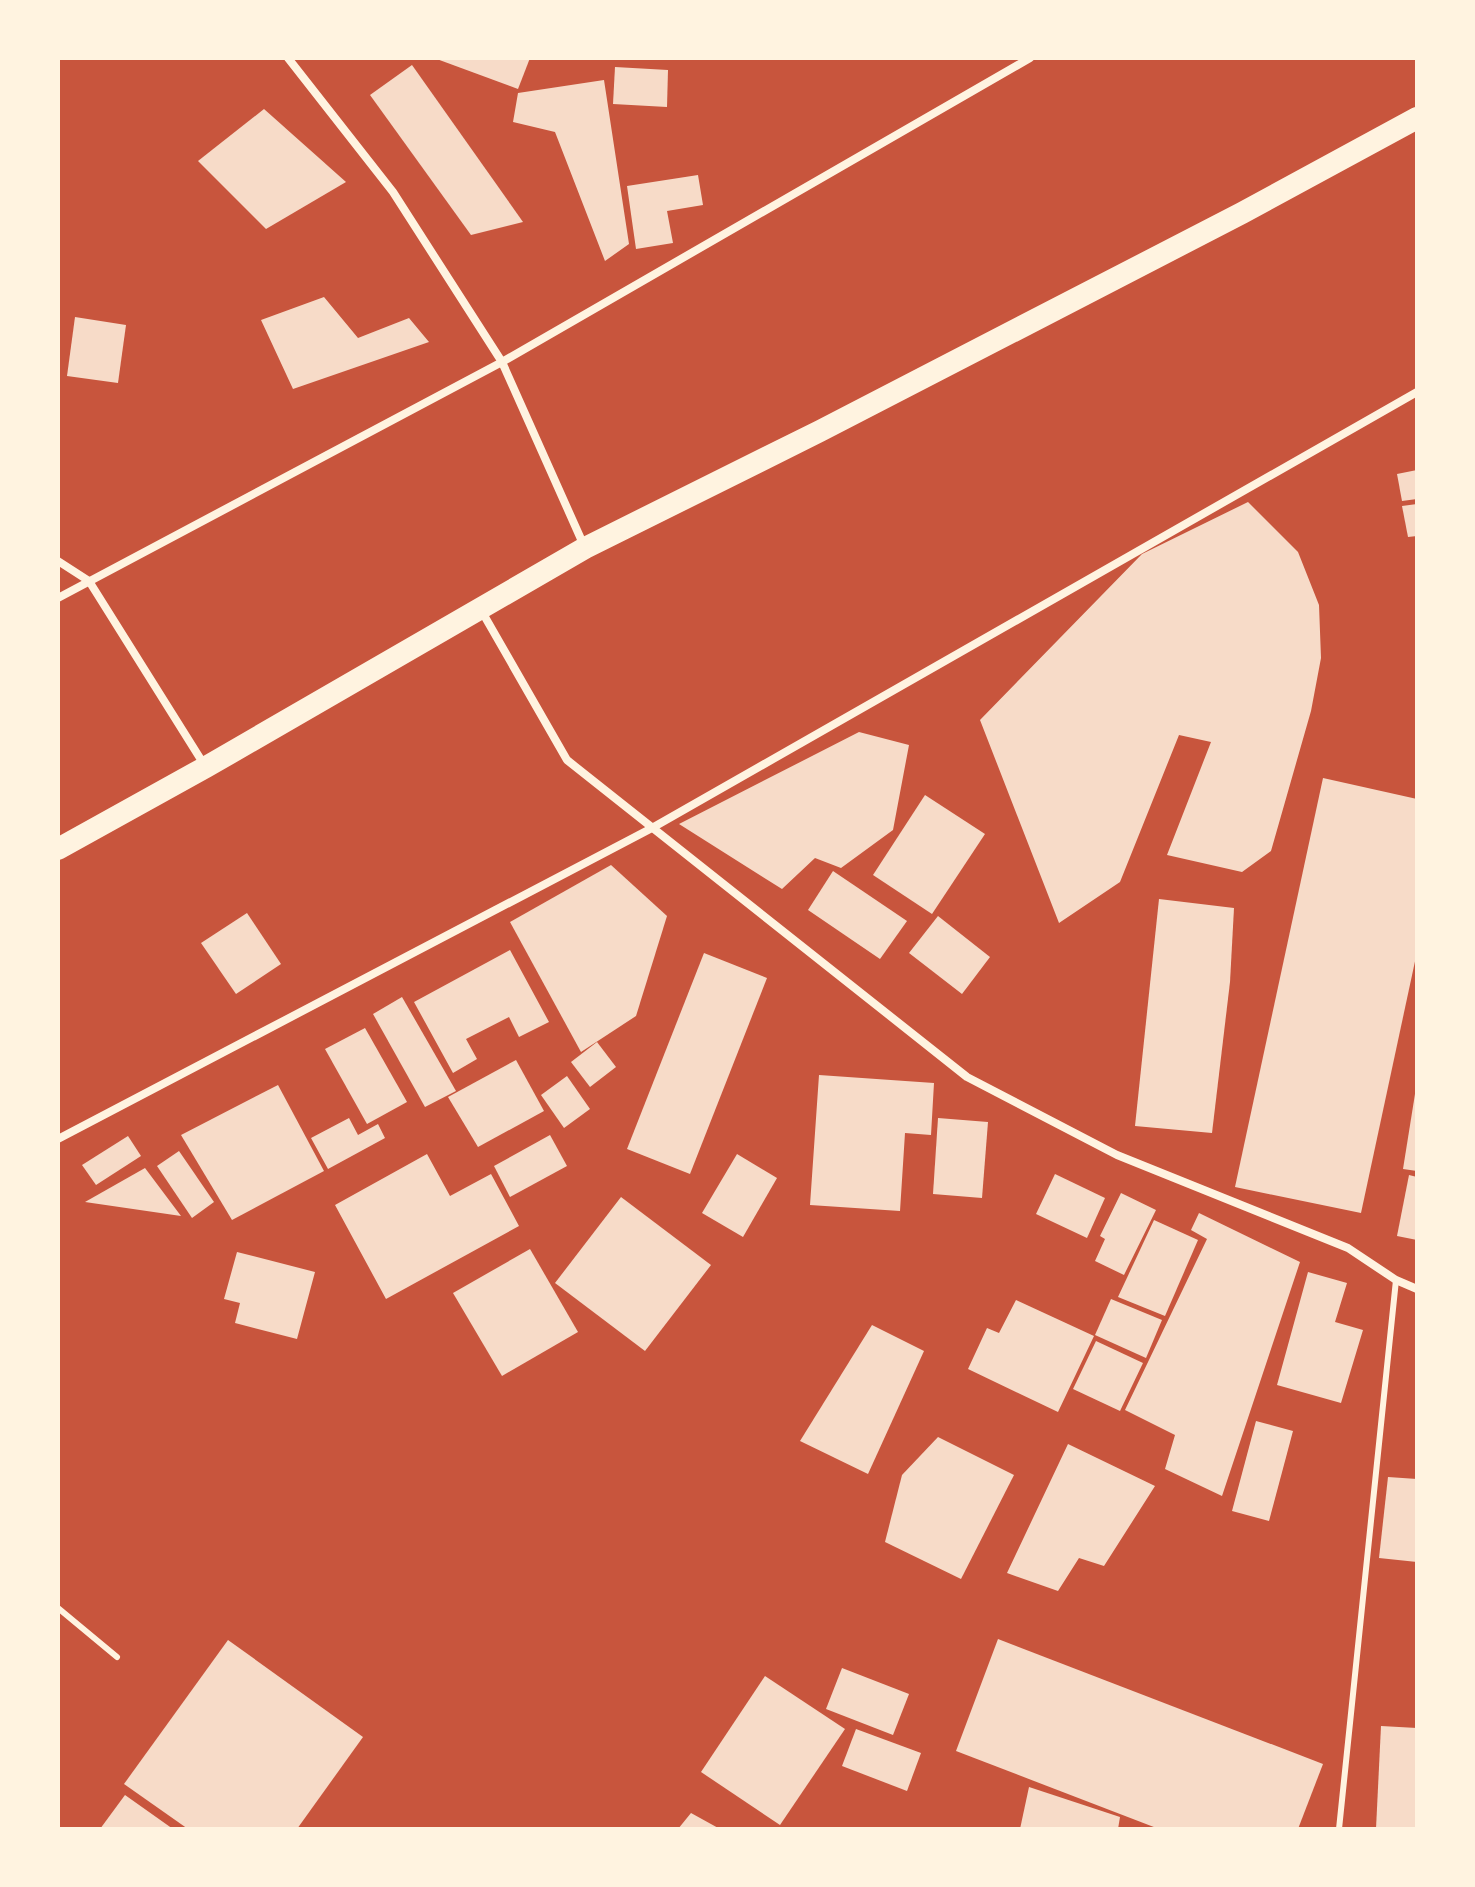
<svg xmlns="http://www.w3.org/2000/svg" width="1475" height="1887" font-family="'Work Sans',sans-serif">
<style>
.building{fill:#f7dbc8}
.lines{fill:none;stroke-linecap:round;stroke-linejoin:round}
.service{stroke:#fff3e0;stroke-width:6}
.minor{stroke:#fff3e0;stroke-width:8}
.trunk{stroke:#fff3e0;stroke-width:22}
</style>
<rect width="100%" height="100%" fill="#c8553d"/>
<g class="building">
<path d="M434 58H530L518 89Z"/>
<path d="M412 65 523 222 471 235 370 95Z"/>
<path d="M615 67 668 70 667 107 613 104Z"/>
<path d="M604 80 629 244 605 261 555 132 513 122 518 93Z"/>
<path d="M264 109 346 182 266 229 198 161Z"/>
<path d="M698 175 703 205 667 211 673 243 636 249 627 186Z"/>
<path d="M324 297 358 338 409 318 429 342 293 389 261 320Z"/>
<path d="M75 317 126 325 118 383 67 376Z"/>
<path d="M1417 470V499L1402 501 1397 474Z"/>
<path d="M1248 502 1298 552 1319 605 1321 658 1311 711 1271 851 1242 872 1167 855 1211 742 1179 735 1120 882 1059 923 980 720 1142 554Z"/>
<path d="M1417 504V536L1408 537 1402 506Z"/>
<path d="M859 732 909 745 893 830 841 868 815 858 782 889 679 824Z"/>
<path d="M1323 778 1417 799V952L1361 1213 1235 1187Z"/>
<path d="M925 795 985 834 932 914 873 875Z"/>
<path d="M611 865 667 916 636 1016 581 1052 510 922Z"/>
<path d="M833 871 907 921 880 959 808 910Z"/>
<path d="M1159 899 1234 908 1230 982 1212 1133 1135 1126Z"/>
<path d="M247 913 281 964 236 994 201 943Z"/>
<path d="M938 916 990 957 962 994 909 953Z"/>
<path d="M510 950 549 1022 519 1037 509 1017 466 1039 477 1059 453 1073 414 1002Z"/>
<path d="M704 953 767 978 690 1174 627 1149Z"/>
<path d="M402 997 456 1091 425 1107 373 1014Z"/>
<path d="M365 1028 407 1102 367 1124 325 1049Z"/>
<path d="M597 1042 616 1067 590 1087 571 1062Z"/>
<path d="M516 1060 544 1111 478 1147 448 1097Z"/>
<path d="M819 1075 934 1083 931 1135 905 1133 900 1211 810 1205Z"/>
<path d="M567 1076 590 1109 564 1128 541 1095Z"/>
<path d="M278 1085 324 1171 232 1220 181 1135Z"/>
<path d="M1415 1094 1417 1095V1171L1403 1169Z"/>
<path d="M349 1118 358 1135 378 1124 385 1138 328 1169 311 1138Z"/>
<path d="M938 1118 988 1122 982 1198 933 1194Z"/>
<path d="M550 1135 567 1166 510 1197 494 1166Z"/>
<path d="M128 1136 141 1156 96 1185 82 1165Z"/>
<path d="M179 1151 214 1202 192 1218 157 1166Z"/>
<path d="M427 1154 450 1196 491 1174 519 1226 386 1299 335 1205Z"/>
<path d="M737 1154 777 1178 743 1237 702 1213Z"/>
<path d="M145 1168 181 1216 85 1202Z"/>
<path d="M1055 1174 1105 1198 1087 1238 1036 1214Z"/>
<path d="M1409 1175 1417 1177V1240L1397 1236Z"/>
<path d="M1121 1193 1156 1210 1124 1275 1095 1261 1105 1239 1100 1236Z"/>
<path d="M621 1197 711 1265 645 1351 555 1283Z"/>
<path d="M1199 1213 1300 1262 1222 1496 1165 1469 1175 1435 1125 1410 1207 1239 1191 1230Z"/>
<path d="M1154 1220 1198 1240 1165 1316 1118 1297Z"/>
<path d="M530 1249 578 1332 502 1376 453 1293Z"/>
<path d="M237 1252 315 1272 297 1339 235 1323 240 1303 224 1299Z"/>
<path d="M1308 1272 1347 1283 1335 1322 1363 1330 1341 1403 1277 1385Z"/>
<path d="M1111 1299 1162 1320 1146 1358 1095 1335Z"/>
<path d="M1016 1300 1094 1336 1058 1412 968 1369 987 1328 999 1333Z"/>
<path d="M872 1325 924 1351 868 1474 800 1441Z"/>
<path d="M1096 1341 1143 1363 1120 1411 1073 1389Z"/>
<path d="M1256 1421 1293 1431 1269 1521 1232 1511Z"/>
<path d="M938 1437 1014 1475 961 1579 885 1542 902 1475Z"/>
<path d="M1068 1444 1155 1486 1104 1566 1079 1558 1058 1591 1007 1573Z"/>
<path d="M1388 1477 1417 1479V1562L1379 1558Z"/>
<path d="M998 1639 1323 1764 1298 1829H1159L956 1751Z"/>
<path d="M228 1640 363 1737 297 1829H188L124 1784Z"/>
<path d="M842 1668 909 1694 893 1735 826 1709Z"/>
<path d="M765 1676 845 1729 780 1825 701 1772Z"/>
<path d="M1381 1726 1417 1728V1829H1376Z"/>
<path d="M856 1729 921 1753 907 1791 842 1766Z"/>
<path d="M1029 1787 1120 1817 1118 1829H1020Z"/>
<path d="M125 1795 173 1829H100Z"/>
<path d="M691 1813 720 1829H678Z"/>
</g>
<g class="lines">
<g class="service">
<path d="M58 1608 117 1657"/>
<path d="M1339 1829 1396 1280"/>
</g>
<g class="minor">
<path d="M288 58 393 192 502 362 585 548"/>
<path d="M58 561 89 581 205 766"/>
<path d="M58 598 502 362 1030 58"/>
<path d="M481 610 567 760 967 1077 1117 1155 1348 1248 1396 1280 1417 1289"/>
<path d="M58 1139 652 828 1417 392"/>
</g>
<path class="trunk" d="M58 849 206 767 585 548 820 431 1242 213 1417 118"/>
</g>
<rect width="1475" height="1887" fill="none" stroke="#fff3e0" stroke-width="120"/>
</svg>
